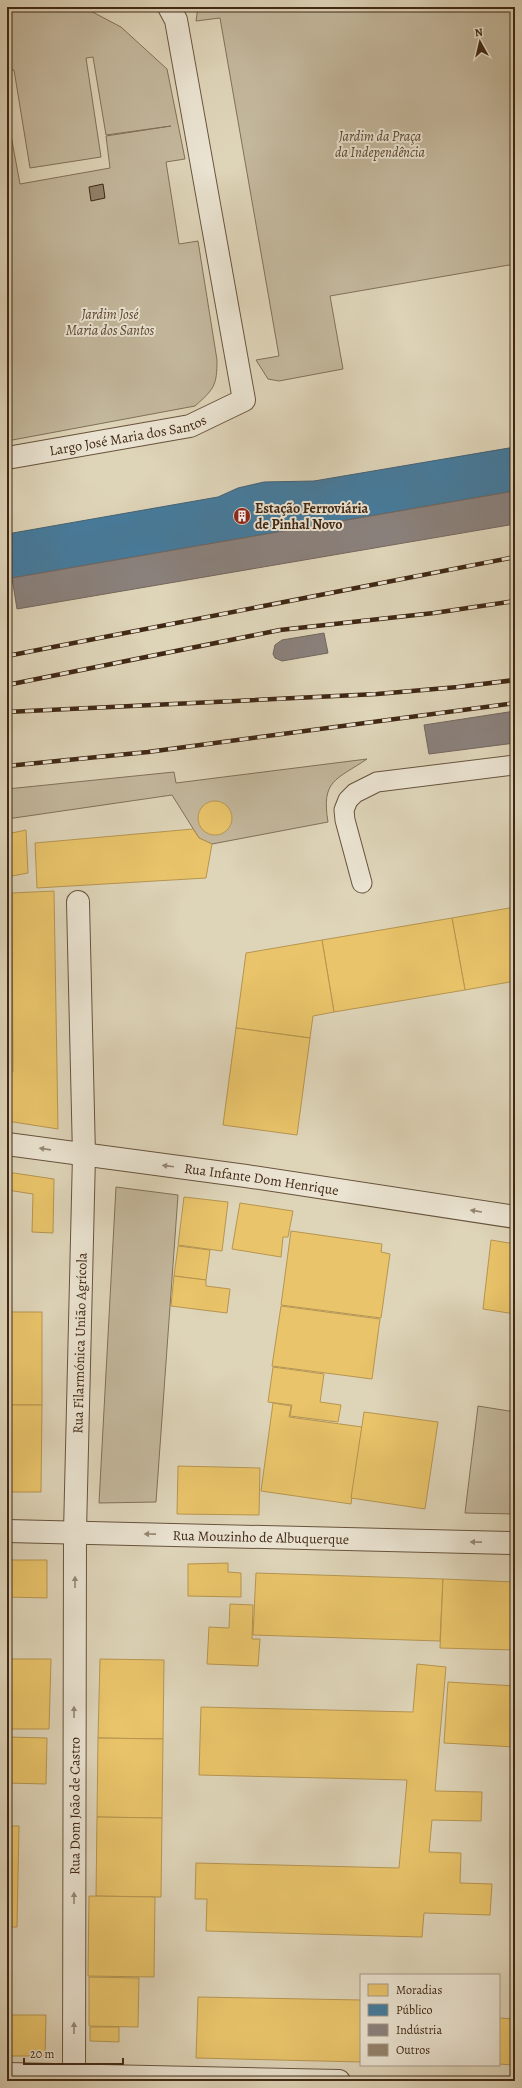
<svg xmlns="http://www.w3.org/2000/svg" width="522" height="2088" font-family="Alegreya,serif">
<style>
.green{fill:#c3b79c;stroke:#827058}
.homes{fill:#e9c46a;stroke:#b69550}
.public{fill:#457b9d;stroke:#446274}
.industry{fill:#8a817c;stroke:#74665d}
.building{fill:#928169;stroke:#402814}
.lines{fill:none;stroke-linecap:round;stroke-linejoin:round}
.service-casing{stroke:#68533d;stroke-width:21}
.minor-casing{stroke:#68533d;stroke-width:24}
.tertiary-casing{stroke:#68533d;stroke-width:24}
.service{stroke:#eae3d1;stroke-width:19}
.minor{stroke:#eae3d1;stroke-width:22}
.tertiary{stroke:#eae3d1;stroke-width:22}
.rail-casing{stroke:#402814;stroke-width:4.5}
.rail{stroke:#eae3d1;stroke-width:3;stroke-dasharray:9;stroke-linecap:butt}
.oneway{fill:#958672}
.labels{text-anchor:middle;stroke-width:4;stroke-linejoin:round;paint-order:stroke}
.park-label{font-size:14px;font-style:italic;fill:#5a452f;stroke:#eae3d1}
.street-label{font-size:14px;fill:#402814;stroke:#eae3d1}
.poi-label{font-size:14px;font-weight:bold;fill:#402814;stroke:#eae3d1;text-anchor:start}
</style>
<rect width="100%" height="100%" fill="#ded4b8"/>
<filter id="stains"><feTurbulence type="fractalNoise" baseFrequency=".005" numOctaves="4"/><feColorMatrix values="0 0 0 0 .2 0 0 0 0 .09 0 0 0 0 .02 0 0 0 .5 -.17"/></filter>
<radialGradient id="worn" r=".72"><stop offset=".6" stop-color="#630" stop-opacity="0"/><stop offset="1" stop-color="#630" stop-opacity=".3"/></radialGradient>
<g class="green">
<path d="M7 7H83L121 27 167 69 185 159 166 162 179 244 198 241 217 360C217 386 214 389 195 406L7 441V114L20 184 110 168 106 136 171 126 106 135 93 57 86 58 101 157 30 168 14 70 7 71Z"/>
<path d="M198 7H515V264L330 296 343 369 279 381 268 379 256 360 279 356 220 18 196 21Z"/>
<path d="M367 759C336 780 321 780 328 822L212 844 199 838 172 795 7 819V789L174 772 176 783Z"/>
<path d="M116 1187 178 1195 156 1502 99 1503Z"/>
<path d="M478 1406 515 1412V1514L465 1513Z"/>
</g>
<g class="homes">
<circle cx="215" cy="818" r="17"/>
<path d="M193 829 199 838 212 844 206 878 37 888 35 843Z"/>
<path d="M26 830 28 873 7 877V834Z"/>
<path d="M54 891 58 1129 7 1121V1071L13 1072 12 893Z"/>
<path d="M515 907V981L465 990 452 918Z"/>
<path d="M452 918 465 990 334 1012 322 940Z"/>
<path d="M322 940 334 1012 313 1016 310 1038 236 1028 246 953Z"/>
<path d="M236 1028 310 1038 297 1135 223 1125Z"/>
<path d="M7 1172 54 1179 53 1233 32 1232 33 1194 7 1190Z"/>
<path d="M184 1197 228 1202 222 1251 178 1245Z"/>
<path d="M240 1203 293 1211 288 1237H283L281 1257 232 1249Z"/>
<path d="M291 1231 382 1244 381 1252 390 1254 381 1318 281 1305Z"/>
<path d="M491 1240 515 1244V1314L483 1309Z"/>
<path d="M178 1246 210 1250 206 1280 174 1276Z"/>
<path d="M174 1276 206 1280V1286L230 1289 227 1313 171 1306Z"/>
<path d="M281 1306 380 1319 372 1379 272 1366Z"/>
<rect x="7" y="1312" width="35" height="93"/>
<path d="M273 1367 324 1374 320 1402 341 1405 338 1422 290 1416 292 1405 268 1402Z"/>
<path d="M273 1403 291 1406 289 1417 362 1427 351 1504 261 1491Z"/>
<path d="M7 1405H42L41 1492H7Z"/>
<path d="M364 1412 438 1422 425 1509 351 1498Z"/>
<path d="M178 1466 260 1468 259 1515 177 1514Z"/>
<path d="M7 1560H47V1598L7 1597Z"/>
<path d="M228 1563V1572L241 1573V1597L188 1596V1564Z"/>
<path d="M256 1573 443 1579 440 1641 253 1635Z"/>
<path d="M443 1579 515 1582V1650L440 1648Z"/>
<path d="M230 1604 253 1605 252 1639H260L258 1666 207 1664 209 1627 229 1628Z"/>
<path d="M9 1659H51L49 1729H7Z"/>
<path d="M100 1659 164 1660 163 1739 98 1738Z"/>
<path d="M417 1664 446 1667 435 1791 482 1792 481 1821 432 1820 429 1852 461 1853 460 1883 492 1884 490 1915 424 1913 422 1937 206 1931 207 1899H195L196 1863 399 1868 407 1780 199 1775 201 1707 413 1712Z"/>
<path d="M448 1682 515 1686V1747L444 1743Z"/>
<path d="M7 1737 47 1738 46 1784 7 1783Z"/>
<path d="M98 1738 163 1739 162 1818 97 1817Z"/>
<path d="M97 1817 162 1818 161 1897 96 1896Z"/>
<path d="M7 1826H19L17 1927H7Z"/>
<path d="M89 1896 155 1897 154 1977 88 1976Z"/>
<path d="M89 1977 139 1978 138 2027 89 2026Z"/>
<path d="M198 1997 361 2000V2062L196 2058Z"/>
<path d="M7 2015H46L45 2056H7Z"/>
<path d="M499 2018 515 2019V2044H512V2065L499 2064Z"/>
<path d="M90 2027H119V2042L90 2041Z"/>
</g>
<path class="public" d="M515 447V491L7 579V534L218 497 238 488 264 482 314 481Z"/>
<g class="industry">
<path d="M515 491V524L17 609 12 578Z"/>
<path d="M324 633 328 653 282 661 275 658 273 654 275 645 282 640Z"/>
<path d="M515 711V743L429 754 424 725Z"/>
</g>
<path class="building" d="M103 184 105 198 91 201 89 187Z"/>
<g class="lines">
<g class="service-casing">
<path id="service" d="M362 883 345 820 344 810 348 800 355 793 377 782 514 765"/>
</g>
<g class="minor-casing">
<g id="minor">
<path id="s1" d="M7 458 190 426 244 400 176 20 169 7"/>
<path id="s2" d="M7 1531 515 1543"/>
<path id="s3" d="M74 2081 75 1532 84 1155 78 902"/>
</g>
</g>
<g class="tertiary-casing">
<g id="tertiary">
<path id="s4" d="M7 1144 246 1176 515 1217"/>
<path d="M7 2074 339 2081"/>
</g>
</g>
<use href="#service" class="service"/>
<use href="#minor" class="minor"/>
<use href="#tertiary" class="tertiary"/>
<g class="rail-casing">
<g id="rail">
<path d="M7 656 515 557"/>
<path d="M7 685 280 630 434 613 515 601"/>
<path d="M7 712 377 694 458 687 515 680"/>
<path d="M7 766 148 752 515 703"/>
</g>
</g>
<use href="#rail" class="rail"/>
</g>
<defs><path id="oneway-solid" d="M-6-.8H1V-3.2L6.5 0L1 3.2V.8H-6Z"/></defs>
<g class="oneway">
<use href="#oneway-solid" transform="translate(45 1149) rotate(-172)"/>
<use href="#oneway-solid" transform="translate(168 1166) rotate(-173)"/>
<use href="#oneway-solid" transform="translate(476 1211) rotate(-171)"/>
<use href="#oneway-solid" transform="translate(150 1534) rotate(-179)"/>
<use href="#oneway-solid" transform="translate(476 1542) rotate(-179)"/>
<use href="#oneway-solid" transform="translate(75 1582) rotate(-90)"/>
<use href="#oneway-solid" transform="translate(74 1712) rotate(-90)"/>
<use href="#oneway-solid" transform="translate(74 1898) rotate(-90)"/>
<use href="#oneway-solid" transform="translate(74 2028) rotate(-90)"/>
</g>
<defs>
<g id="building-disc" transform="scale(0.9)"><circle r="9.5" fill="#8f2418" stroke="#eae3d1"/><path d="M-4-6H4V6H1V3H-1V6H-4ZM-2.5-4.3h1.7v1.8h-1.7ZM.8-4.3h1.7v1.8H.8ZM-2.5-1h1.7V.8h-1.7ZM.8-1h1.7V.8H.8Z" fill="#fff"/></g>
</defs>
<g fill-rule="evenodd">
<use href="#building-disc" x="242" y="516"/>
</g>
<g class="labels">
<g class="park-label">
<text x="380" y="141">Jardim da Praça<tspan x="380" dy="16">da Independência</tspan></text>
<text x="110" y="319">Jardim José<tspan x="110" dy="16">Maria dos Santos</tspan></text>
</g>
<g class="street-label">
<text dy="5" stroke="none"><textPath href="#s1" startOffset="123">Largo José Maria dos Santos</textPath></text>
<text dy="5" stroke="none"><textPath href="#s4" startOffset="257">Rua Infante Dom Henrique</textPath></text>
<text dy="5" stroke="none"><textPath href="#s3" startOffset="738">Rua Filarmónica União Agrícola</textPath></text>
<text dy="5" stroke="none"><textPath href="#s2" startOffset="254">Rua Mouzinho de Albuquerque</textPath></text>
<text dy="5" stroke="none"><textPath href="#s3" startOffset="275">Rua Dom João de Castro</textPath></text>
</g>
<g class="poi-label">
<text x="255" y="513">Estação Ferroviária<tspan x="255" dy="16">de Pinhal Novo</tspan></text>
</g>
</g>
<rect width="522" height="2088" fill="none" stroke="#ded4b8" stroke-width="24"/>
<rect x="8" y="8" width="506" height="2072" fill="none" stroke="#402814" stroke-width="2"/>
<rect x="12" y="12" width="498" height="2064" fill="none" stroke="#402814"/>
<rect x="360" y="1974" width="140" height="92" fill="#eae3d1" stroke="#a69885"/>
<rect x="368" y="1984" width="20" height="12" fill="#e9c46a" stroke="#a69885"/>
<text x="396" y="1994" font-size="12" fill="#402814">Moradias</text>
<rect x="368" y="2004" width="20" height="12" fill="#457b9d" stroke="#a69885"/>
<text x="396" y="2014" font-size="12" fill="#402814">Público</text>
<rect x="368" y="2024" width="20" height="12" fill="#8a817c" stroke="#a69885"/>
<text x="396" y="2034" font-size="12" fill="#402814">Indústria</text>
<rect x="368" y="2044" width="20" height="12" fill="#928169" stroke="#a69885"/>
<text x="396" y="2054" font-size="12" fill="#402814">Outros</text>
<g transform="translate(480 42) rotate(352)" stroke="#eae3d1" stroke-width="3" paint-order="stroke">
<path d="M0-3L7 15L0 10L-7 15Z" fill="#402814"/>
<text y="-6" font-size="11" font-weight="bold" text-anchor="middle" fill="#402814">N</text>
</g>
<path d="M24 2058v6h99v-6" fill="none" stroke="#402814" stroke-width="2"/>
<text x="30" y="2058" font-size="12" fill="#402814" stroke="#eae3d1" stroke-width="3" paint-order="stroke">20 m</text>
<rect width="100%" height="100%" filter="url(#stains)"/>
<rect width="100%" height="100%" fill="url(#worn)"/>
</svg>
